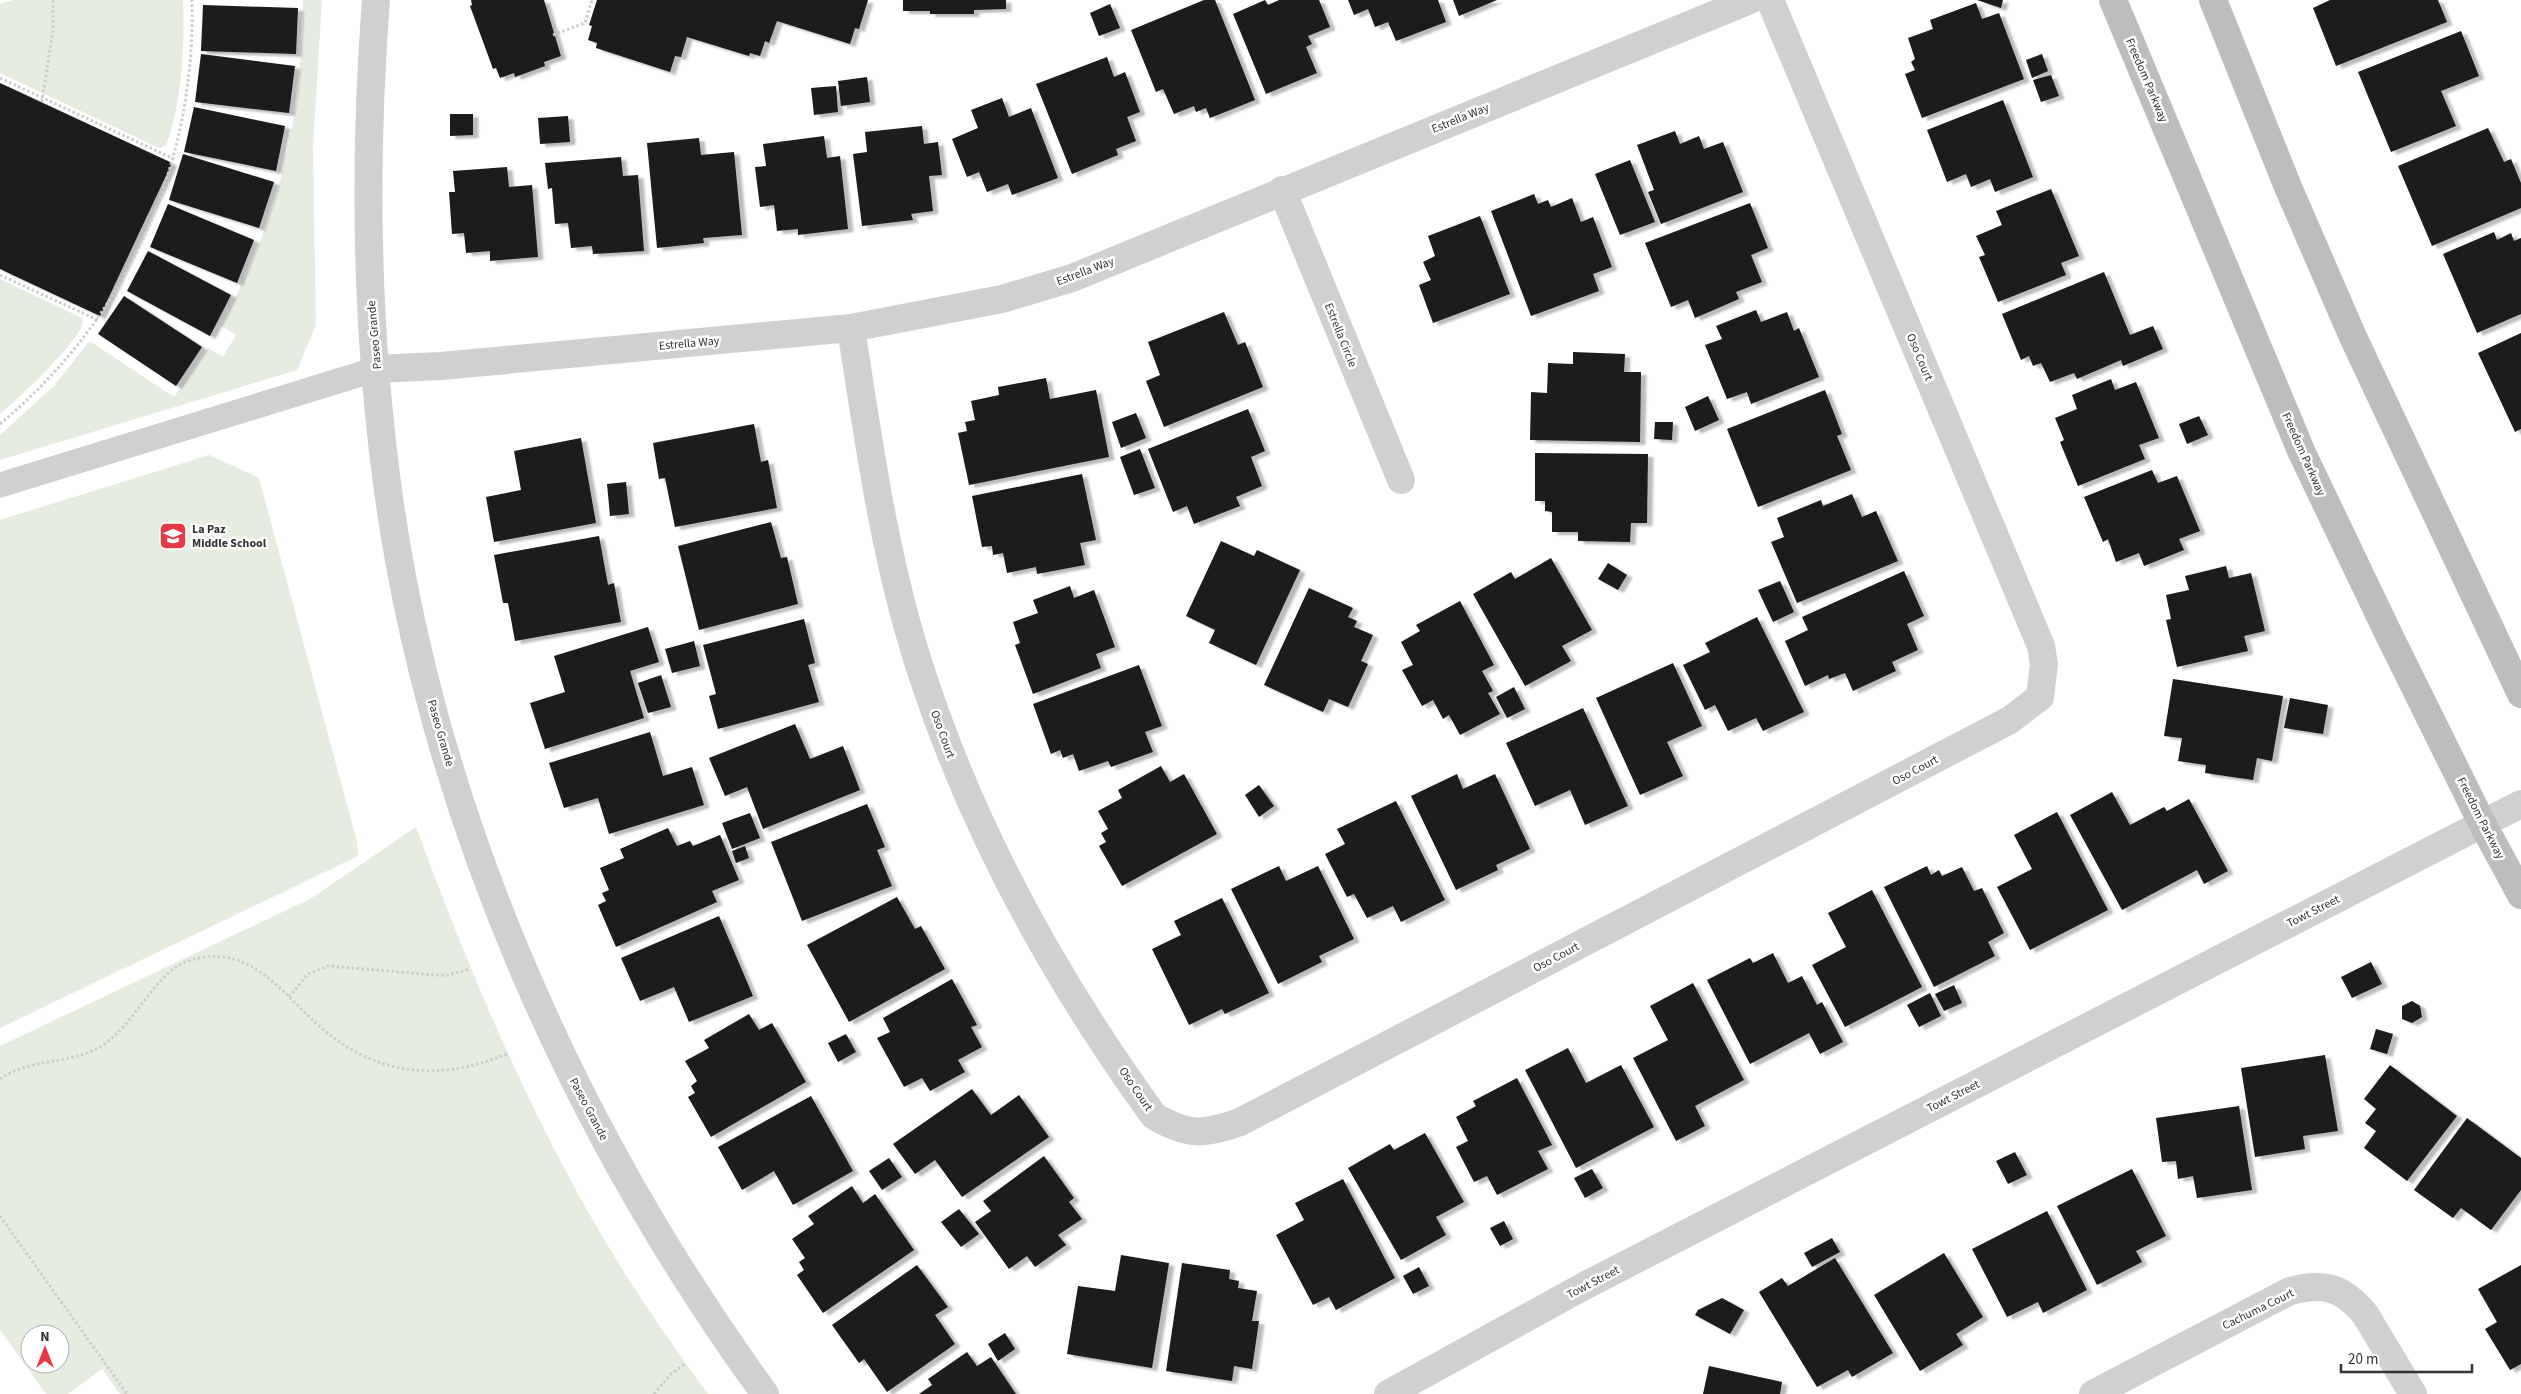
<svg xmlns="http://www.w3.org/2000/svg" width="2521" height="1394" font-family="'Source Sans 3',sans-serif">
<style>
.green{fill:#e6ecdf;fill-rule:evenodd}
.building{fill:#1a1a1a;filter:url(#shadow)}
.lines{fill:none;stroke-linecap:round;stroke-linejoin:round}
.path{stroke:#cdcdcd;stroke-width:3;stroke-dasharray:2.5 2.5;stroke-linecap:butt}
.service{stroke:#d0d0d0;stroke-width:25}
.minor{stroke:#d0d0d0;stroke-width:28}
.tertiary{stroke:#d0d0d0;stroke-width:28}
.secondary{stroke:#bdbdbd;stroke-width:28}
.labels{text-anchor:middle;stroke-width:5;stroke-linejoin:round;paint-order:stroke}
.street-label{font-size:12px;fill:#333;stroke:#fff}
.poi-label{font-size:12px;font-weight:bold;fill:#333;stroke:#fff;text-anchor:start}
</style>
<defs>
<filter id="shadow"><feDropShadow dx="5.5" dy="3" stdDeviation="1" flood-color="#0004"/></filter>
</defs>
<rect width="100%" height="100%" fill="#fff"/>
<g class="green">
<path d="M13 0H183C185 48 182 100 166 146L159 148 0 73V4Z"/>
<path d="M303 0H322L313 146 316 325 297 370 0 460V435L53 387 88 343 91 342 174 397 208 348 223 357 236 335 221 326C279 217 302 124 303 0Z"/>
<path d="M0 279 82 318 83 323C80 340 16 401 0 414Z"/>
<path d="M209 455 259 478 357 842 358 856 0 1028V520Z"/>
<path d="M416 827C471 976 533 1123 616 1259 644 1305 676 1350 708 1394H120L102 1369 68 1394H46L0 1330V1046L310 899ZM30 1334H60V1364H30Z"/>
</g>
<g class="building">
<path d="M471 0H544L561 56 544 62 545 66 515 77 514 73 500 78 496 68 493 69 470 6 472 5Z"/>
<path d="M597 0H868L859 29 855 28 850 44 777 21 769 43 765 41 760 56 750 53 749 56 687 37 681 57 675 56 670 72 596 48 597 43 588 40 592 26 589 25Z"/>
<path d="M903 0H1006V9L974 10V14H930V11H903Z"/>
<path d="M1204 0H1215L1255 100 1210 118 1206 108 1196 112 1194 106 1174 114 1163 89 1156 92 1131 30Z"/>
<path d="M1265 0 1268 5 1279 0H1319L1330 27 1308 36 1312 44 1306 47 1317 73 1266 94 1233 14Z"/>
<path d="M1348 0H1438L1446 22 1396 41 1388 22 1375 27 1368 9 1354 15Z"/>
<path d="M1453 0H1497L1459 16Z"/>
<path d="M1977 0H2003L2001 8Z"/>
<path d="M2330 0H2438L2447 22 2336 66 2313 8Z"/>
<path d="M1976 3 1982 19 1999 13 2024 79 1922 118 1905 74 1915 70 1911 62 1915 59 1908 38 1933 29 1930 20Z"/>
<path d="M1110 4 1120 28 1099 36 1090 13Z"/>
<path d="M203 5 298 8 296 54 201 51Z"/>
<path d="M2461 31 2479 76 2441 91 2456 126 2391 152 2358 72Z"/>
<path d="M201 54 295 66 289 113 195 102Z"/>
<path d="M2042 54 2048 71 2032 78 2026 60Z"/>
<path d="M1107 57 1114 77 1125 72 1140 112 1127 117 1136 141 1116 149 1118 155 1072 174 1036 84Z"/>
<path d="M2051 75 2059 96 2041 102 2033 80Z"/>
<path d="M867 77 870 102 841 106 838 81Z"/>
<path d="M0 83 172 163 100 316 0 269Z"/>
<path d="M836 86 838 112 814 115 811 88Z"/>
<path d="M1002 98 1009 117 1031 108 1058 178 1012 195 1008 184 987 192 979 172 967 177 952 139 978 128 971 110Z"/>
<path d="M2003 100 2033 177 1995 192 1990 179 1971 187 1966 174 1947 182 1927 130Z"/>
<path d="M194 107 285 126 276 171 184 152Z"/>
<path d="M450 114H473V135L450 136Z"/>
<path d="M568 116 570 142 540 144 538 118Z"/>
<path d="M922 126 924 144 938 142 942 175 929 176 933 211 911 214 913 220 862 226 853 154 867 152 865 132Z"/>
<path d="M2488 128 2504 162 2511 159 2521 183V208L2432 246 2398 166Z"/>
<path d="M1675 131 1680 144 1699 136 1704 149 1723 142 1743 192 1661 224 1648 192 1654 190 1637 145Z"/>
<path d="M824 136 827 158 840 156 848 229 798 235V229L777 231 774 205 760 207 755 167 766 166 763 144Z"/>
<path d="M699 138 701 155 734 152 742 235 703 238 704 243 657 248 647 143Z"/>
<path d="M183 154 274 182 259 228 169 200Z"/>
<path d="M621 157 623 176 638 175 644 251 593 254 592 246 571 248 568 223 555 224 552 188 548 189 545 163Z"/>
<path d="M1630 160 1655 222 1620 235 1595 174Z"/>
<path d="M507 167 509 187 532 185 538 257 490 261V251L466 253 464 233 452 234 449 192H455L453 171Z"/>
<path d="M2051 189 2079 256 2061 263 2066 275 1998 302 1979 257 1985 255 1976 236 2002 225 1996 211Z"/>
<path d="M1534 194 1538 204 1548 200 1551 207 1572 198 1581 222 1593 217 1612 267 1593 274 1599 291 1531 316 1491 211Z"/>
<path d="M1750 203 1768 248 1751 255 1762 282 1736 292 1739 299 1695 318 1688 300 1671 307 1645 243Z"/>
<path d="M168 204 254 240 237 283 150 247Z"/>
<path d="M1480 216 1510 294 1433 323 1419 285 1431 280 1423 262 1435 256 1428 236Z"/>
<path d="M2494 232 2497 240 2511 233 2514 241 2521 238V314L2477 333 2443 254Z"/>
<path d="M148 251 231 295 210 336 127 291Z"/>
<path d="M2104 272 2130 335 2153 326 2163 349 2123 366 2121 360 2077 379 2074 373 2050 382 2041 363 2033 366 2029 356 2021 360 2002 314Z"/>
<path d="M124 296 202 347 176 386 98 334Z"/>
<path d="M1756 310 1761 322 1787 312 1794 331 1799 328 1819 377 1751 404 1747 392 1727 399 1705 345 1722 339 1716 326Z"/>
<path d="M1224 312 1238 345 1245 342 1263 387 1164 427 1146 381 1160 375 1148 342Z"/>
<path d="M2521 333V429L2515 432 2478 353Z"/>
<path d="M1573 352 1625 354 1624 372H1641L1640 442 1530 440 1531 392 1547 393 1548 363 1573 364Z"/>
<path d="M1046 378 1050 399 1096 390 1109 457 969 485 958 433 967 431 965 422 975 420 971 401 999 395 998 387Z"/>
<path d="M2111 379 2115 390 2136 382 2159 438 2139 445 2145 459 2078 486 2060 442 2064 440 2055 418 2077 409 2072 395Z"/>
<path d="M1825 390 1842 434 1837 436 1851 470 1758 507 1727 429Z"/>
<path d="M1708 396 1719 420 1695 431 1685 407Z"/>
<path d="M1248 409 1265 451 1251 457 1262 486 1236 497 1240 506 1194 524 1187 506 1173 512 1148 449Z"/>
<path d="M1136 413 1146 438 1121 448 1112 422Z"/>
<path d="M2199 416 2208 435 2187 444 2179 424Z"/>
<path d="M1655 422H1673L1672 440 1654 439Z"/>
<path d="M754 424 761 462 768 460 777 508 675 527 665 478 659 479 653 443Z"/>
<path d="M581 438 596 523 494 542 486 497 521 490 514 451Z"/>
<path d="M1140 449 1155 488 1134 495 1120 457Z"/>
<path d="M1535 453 1648 454 1647 523H1631L1630 542 1578 541V532H1552V512L1545 511V501H1535Z"/>
<path d="M2152 470 2158 483 2177 476 2200 531 2179 539 2184 550 2144 566 2139 553 2116 562 2108 539 2103 542 2084 497Z"/>
<path d="M1082 474 1096 540 1080 543 1085 565 1037 574 1036 567 1007 573 1003 553 993 555 992 546 982 547 972 496Z"/>
<path d="M626 482 629 514 610 516 607 484Z"/>
<path d="M1852 494 1862 517 1876 511 1898 561 1797 603 1771 542 1784 537 1777 518 1821 500 1823 506Z"/>
<path d="M771 522 781 558 787 557 798 604 699 630 678 546Z"/>
<path d="M599 536 608 585 614 583 621 622 515 641 508 603H503L494 555Z"/>
<path d="M1221 541 1254 556 1257 550 1300 570 1256 665 1209 643 1215 630 1186 616Z"/>
<path d="M1551 558 1592 630 1562 646 1571 661 1525 686 1473 594 1511 572 1515 579Z"/>
<path d="M1608 563 1627 575 1618 590 1598 579Z"/>
<path d="M2226 566 2229 578 2251 573 2265 631 2244 636 2248 651 2177 667 2166 620 2171 619 2166 595 2189 590 2185 576Z"/>
<path d="M1904 571 1924 616 1907 624 1918 650 1892 662 1896 671 1853 691 1845 673 1829 679 1828 675 1805 686 1785 641 1808 630 1802 617Z"/>
<path d="M1780 581 1794 612 1773 622 1758 590Z"/>
<path d="M1070 586 1074 598 1094 590 1115 647 1096 654 1101 668 1033 694 1015 645 1020 643 1013 622 1038 613 1033 600Z"/>
<path d="M1309 588 1353 608 1348 617 1357 621 1354 627 1373 635 1361 661 1368 664 1348 707 1329 699 1323 712 1264 685Z"/>
<path d="M1460 601 1494 665 1482 671 1493 691 1488 693 1500 714 1460 735 1449 715 1443 719 1433 700 1422 706 1402 670 1413 665 1401 642 1420 631 1416 625Z"/>
<path d="M1757 617 1804 712 1763 731 1756 718 1728 731 1715 705 1705 710 1683 665 1710 652 1705 643Z"/>
<path d="M804 619 815 663 808 665 819 702 718 729 709 696 716 694 703 645Z"/>
<path d="M648 627 659 662 630 671 644 718 545 749 530 703 565 692 554 656Z"/>
<path d="M694 641 700 666 672 673 665 649Z"/>
<path d="M1673 663 1702 726 1667 742 1683 776 1640 795 1596 698Z"/>
<path d="M1139 665 1162 726 1145 732 1153 752 1111 767 1108 761 1079 771 1073 754 1063 758 1060 750 1051 754 1033 704Z"/>
<path d="M661 675 671 707 648 713 638 683Z"/>
<path d="M2173 679 2283 696 2272 761 2257 758 2253 780 2205 773 2206 765 2178 761 2182 738 2164 736Z"/>
<path d="M1514 687 1525 709 1507 718 1496 697Z"/>
<path d="M2290 698 2328 705 2323 734 2284 728Z"/>
<path d="M1583 708 1628 806 1585 825 1570 790 1535 806 1506 743Z"/>
<path d="M795 724 810 759 843 746 860 790 763 829 747 787 725 796 709 758Z"/>
<path d="M650 732 663 776 692 767 704 805 609 834 598 798 564 808 549 763Z"/>
<path d="M1161 766 1170 782 1184 774 1217 834 1122 886 1099 846 1106 842 1101 833 1108 829 1098 811 1122 798 1118 790Z"/>
<path d="M1457 774 1463 789 1495 774 1530 849 1496 865 1498 870 1456 890 1411 796Z"/>
<path d="M1259 785 1274 806 1259 817 1245 795Z"/>
<path d="M2112 792 2130 825 2164 807 2167 811 2189 799 2228 871 2204 884 2197 870 2122 910 2070 815Z"/>
<path d="M1396 801 1445 900 1401 922 1393 906 1367 918 1354 894 1347 897 1325 854 1345 844 1337 829Z"/>
<path d="M867 804 885 847 877 850 892 886 802 921 771 842Z"/>
<path d="M2057 812 2108 910 2030 950 1997 887 2032 869 2014 835Z"/>
<path d="M750 813 760 838 732 849 722 823Z"/>
<path d="M668 828 677 846 690 841 693 846 720 835 739 880 712 891 717 902 616 947 598 905 606 901 602 893 609 890 600 868 624 858 620 849Z"/>
<path d="M745 846 749 858 736 863 732 851Z"/>
<path d="M1279 866 1286 881 1318 866 1354 939 1319 956 1322 962 1278 984 1231 889Z"/>
<path d="M1927 866 1931 875 1939 870 1942 876 1962 867 1974 891 1982 888 2004 933 1988 942 1995 956 1934 987 1884 887Z"/>
<path d="M1872 890 1922 987 1845 1027 1812 965 1846 947 1828 913Z"/>
<path d="M897 897 915 929 921 926 945 969 849 1022 807 945Z"/>
<path d="M1222 898 1269 993 1225 1014 1222 1009 1189 1025 1152 949 1181 935 1174 921Z"/>
<path d="M719 916 753 996 689 1022 674 987 640 1001 621 958Z"/>
<path d="M1773 953 1788 983 1802 976 1817 1005 1822 1002 1843 1042 1820 1054 1809 1033 1750 1064 1707 980 1750 958 1753 963Z"/>
<path d="M2371 962 2382 984 2352 998 2341 977Z"/>
<path d="M952 979 977 1025 971 1027 982 1047 958 1060 965 1072 930 1091 922 1078 904 1087 877 1038 890 1032 883 1018Z"/>
<path d="M1693 983 1744 1080 1695 1106 1705 1126 1676 1141 1633 1058 1668 1040 1650 1006Z"/>
<path d="M1954 985 1962 1003 1944 1011 1935 994Z"/>
<path d="M1930 993 1941 1016 1919 1027 1907 1005Z"/>
<path d="M2412 1001 2420 1006 2422 1017 2412 1023 2402 1019V1006Z"/>
<path d="M749 1014 759 1030 772 1023 806 1082 711 1137 688 1097 695 1093 691 1086 697 1081 685 1061 709 1048 704 1040Z"/>
<path d="M2376 1029 2393 1034 2387 1054 2370 1049Z"/>
<path d="M846 1034 856 1052 838 1062 828 1043Z"/>
<path d="M1568 1048 1586 1083 1621 1065 1654 1127 1576 1168 1525 1070Z"/>
<path d="M2325 1055 2338 1131 2303 1136 2305 1149 2255 1157 2241 1068Z"/>
<path d="M2390 1065 2457 1116 2407 1181 2364 1148 2376 1131 2365 1123 2376 1109 2364 1099Z"/>
<path d="M1517 1078 1552 1145 1538 1151 1548 1169 1497 1195 1487 1176 1474 1182 1456 1147 1468 1141 1456 1117 1476 1106 1473 1101Z"/>
<path d="M972 1089 991 1115 1019 1095 1049 1137 962 1197 935 1160 915 1174 893 1144Z"/>
<path d="M811 1096 853 1171 793 1205 774 1171 742 1190 718 1147Z"/>
<path d="M2239 1106 2252 1190 2197 1198 2193 1176 2178 1179 2176 1161 2162 1162 2156 1118Z"/>
<path d="M2467 1118 2521 1158V1190L2491 1230 2461 1208 2453 1218 2414 1190Z"/>
<path d="M1425 1133 1464 1202 1436 1217 1446 1235 1401 1260 1348 1168 1390 1144 1394 1150Z"/>
<path d="M2015 1152 2027 1175 2008 1184 1996 1161Z"/>
<path d="M1044 1156 1074 1198 1069 1202 1082 1219 1058 1235 1066 1245 1035 1267 1027 1256 1009 1269 975 1222 991 1211 983 1201Z"/>
<path d="M889 1158 902 1177 882 1190 869 1171Z"/>
<path d="M1592 1169 1603 1188 1585 1198 1574 1178Z"/>
<path d="M2132 1169 2166 1236 2136 1251 2142 1262 2097 1285 2057 1206Z"/>
<path d="M1343 1179 1395 1278 1336 1310 1329 1297 1313 1305 1276 1235 1304 1220 1295 1203Z"/>
<path d="M852 1186 863 1203 875 1194 914 1250 823 1313 797 1275 804 1270 799 1262 805 1258 792 1239 814 1224 808 1216Z"/>
<path d="M959 1209 979 1234 961 1247 941 1222Z"/>
<path d="M2047 1211 2087 1290 2043 1313 2038 1302 2007 1317 1972 1249Z"/>
<path d="M1504 1221 1513 1239 1500 1246 1490 1228Z"/>
<path d="M1832 1238 1840 1252 1812 1267 1804 1253Z"/>
<path d="M1944 1253 1983 1317 1956 1334 1963 1345 1920 1371 1874 1295Z"/>
<path d="M1121 1255 1169 1263 1152 1368 1067 1354 1078 1286 1115 1291Z"/>
<path d="M1835 1258 1893 1353 1852 1377 1848 1370 1817 1387 1759 1292 1782 1278 1788 1286Z"/>
<path d="M1182 1263 1230 1270 1229 1279 1239 1281 1238 1288 1257 1291 1252 1321H1259L1252 1369 1234 1366 1232 1381 1166 1371Z"/>
<path d="M917 1265 948 1307 935 1315 955 1344 887 1392 864 1359 859 1363 832 1325Z"/>
<path d="M2521 1265V1364L2510 1370 2485 1329 2497 1322 2478 1289Z"/>
<path d="M1419 1267 1429 1286 1413 1294 1403 1276Z"/>
<path d="M1722 1298 1744 1310 1730 1334 1695 1315 1698 1310Z"/>
<path d="M1005 1333 1015 1349 998 1361 988 1344Z"/>
<path d="M967 1352 977 1366 991 1357 1016 1394H919L932 1385 928 1379Z"/>
<path d="M1709 1366 1782 1382 1780 1394H1703Z"/>
</g>
<g class="lines">
<g class="path">
<path d="M553 35 585 23 592 0"/>
<path d="M0 78 174 159"/>
<path d="M42 102 53 30V0"/>
<path d="M0 275 98 320"/>
<path d="M0 424C127 318 196 166 192 0"/>
<path d="M289 997 308 974 328 966 436 975H448L470 969"/>
<path d="M0 1079C30 1058 68 1065 100 1047 133 1028 154 973 188 961 251 940 283 996 324 1030 379 1077 442 1081 507 1054"/>
<path d="M0 1216 127 1394"/>
<path d="M654 1394 671 1374 686 1363"/>
</g>
<path class="service" d="M0 485 377 369"/>
<g class="minor">
<path d="M376 0C363 168 366 337 390 505 437 824 576 1134 765 1394"/>
<path d="M1282 190 1401 480"/>
<path d="M851 328C869 444 885 564 923 677 975 835 1056 981 1154 1116 1188 1136 1204 1135 1240 1122L2010 720 2040 697 2044 664 2041 646 1770 0"/>
<path d="M377 369 441 366 851 328 1002 299 1072 278 1750 0"/>
<path d="M2093 1394 2290 1291C2324 1282 2342 1287 2365 1314L2413 1394"/>
</g>
<path class="tertiary" d="M1388 1394 1586 1285 2521 804"/>
<g class="secondary">
<path d="M2113 0 2302 453 2390 637 2482 823 2521 895"/>
<path d="M2213 0 2288 187 2353 337 2521 694"/>
</g>
</g>
<defs>
<g id="school-square" transform="scale(1.4375)"><rect x="-9" y="-9" width="18" height="18" rx="4" fill="#e63946" stroke="#fff"/><path d="M0-5L7-2L0 1L-7-2ZM-4 1L0 2.5L4 1V4Q0 6-4 4Z" fill="#fff"/></g>
</defs>
<g fill-rule="evenodd">
<use href="#school-square" x="173" y="536"/>
</g>
<g class="labels">
<g class="street-label">
<text transform="translate(2147 80) rotate(67)" y="4">Freedom Parkway</text>
<text transform="translate(1460 118) rotate(-22)" y="4">Estrella Way</text>
<text transform="translate(1085 271) rotate(-21)" y="4">Estrella Way</text>
<text transform="translate(374 335) rotate(-95)" y="4">Paseo Grande</text>
<text transform="translate(1341 335) rotate(68)" y="4">Estrella Circle</text>
<text transform="translate(689 343) rotate(-5)" y="4">Estrella Way</text>
<text transform="translate(1920 357) rotate(67)" y="4">Oso Court</text>
<text transform="translate(2304 454) rotate(66)" y="4">Freedom Parkway</text>
<text transform="translate(441 733) rotate(74)" y="4">Paseo Grande</text>
<text transform="translate(943 734) rotate(70)" y="4">Oso Court</text>
<text transform="translate(1915 770) rotate(-28)" y="4">Oso Court</text>
<text transform="translate(2481 818) rotate(63)" y="4">Freedom Parkway</text>
<text transform="translate(2313 911) rotate(-27)" y="4">Towt Street</text>
<text transform="translate(1556 957) rotate(-28)" y="4">Oso Court</text>
<text transform="translate(1136 1089) rotate(56)" y="4">Oso Court</text>
<text transform="translate(1953 1096) rotate(-27)" y="4">Towt Street</text>
<text transform="translate(589 1109) rotate(62)" y="4">Paseo Grande</text>
<text transform="translate(1593 1282) rotate(-28)" y="4">Towt Street</text>
<text transform="translate(2258 1309) rotate(-26)" y="4">Cachuma Court</text>
</g>
<g class="poi-label">
<text x="192" y="533">La Paz<tspan x="192" dy="14">Middle School</tspan></text>
</g>
</g>
<g transform="translate(45 1349)"><circle r="24" fill="#ffffff" stroke="#adadad"/>
<path d="M0-4L9 19L0 12L-9 19Z" fill="#e63946"/>
<text y="-8" font-size="14" font-weight="bold" text-anchor="middle" fill="#333333">N</text>
</g>
<path d="M2341 1364v8h131v-8" fill="none" stroke="#333333" stroke-width="2.5"/>
<text x="2348" y="1364" font-size="15" fill="#333333" stroke="#ffffff" stroke-width="4" paint-order="stroke">20 m</text>
</svg>
